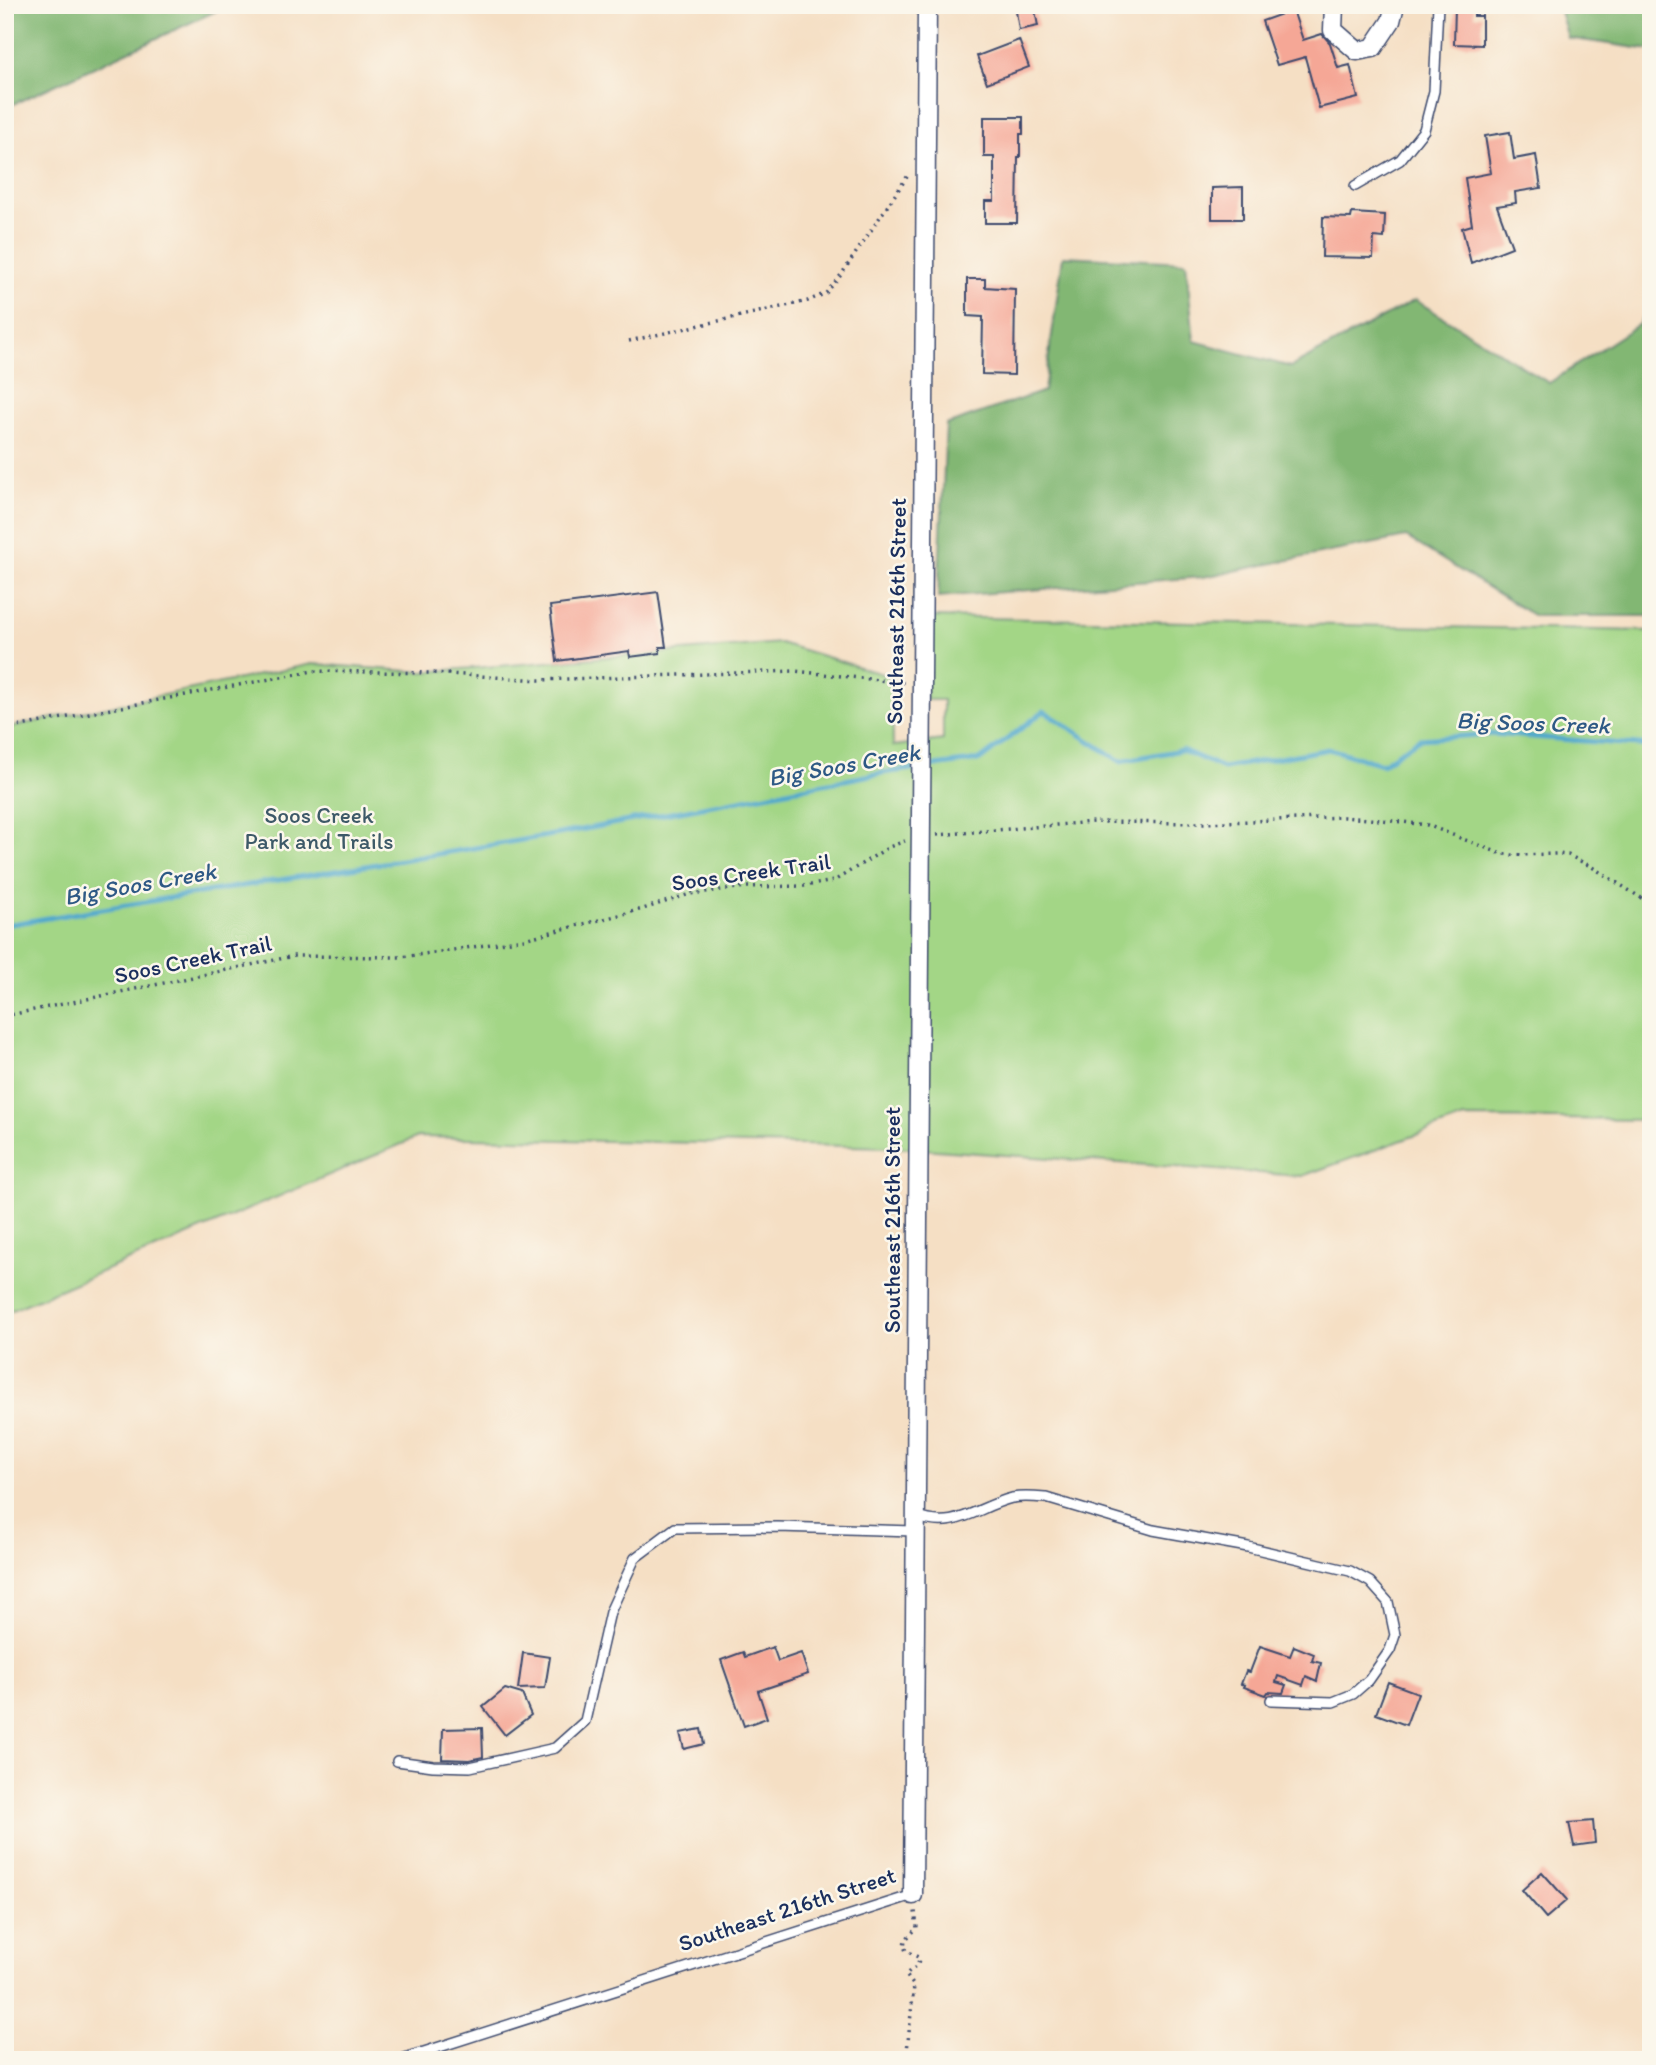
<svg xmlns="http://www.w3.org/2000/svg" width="1656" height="2065" font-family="Itim,sans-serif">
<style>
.green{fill:#a3d686;stroke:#5f8272;stroke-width:2}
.forest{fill:#82b773;stroke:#4e7368;stroke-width:2}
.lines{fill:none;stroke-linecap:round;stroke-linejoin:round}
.stream{stroke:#50a8cd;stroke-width:5}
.building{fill:#f5a796}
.lane-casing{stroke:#3c496d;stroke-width:12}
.street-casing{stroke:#3c496d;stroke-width:21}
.path{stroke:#3c496d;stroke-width:3.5;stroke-dasharray:2 5;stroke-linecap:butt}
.lane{stroke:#fff;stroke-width:9}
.street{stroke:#fff;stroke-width:18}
.labels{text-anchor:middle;stroke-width:5;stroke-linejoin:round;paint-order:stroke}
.street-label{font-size:23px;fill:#1b2f5e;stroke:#fbf7ec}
.park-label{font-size:23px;fill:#3d5968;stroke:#fbf7ec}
.water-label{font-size:24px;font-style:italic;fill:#2e5985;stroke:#fbf7ec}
</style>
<rect width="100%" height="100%" fill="#fbf7ec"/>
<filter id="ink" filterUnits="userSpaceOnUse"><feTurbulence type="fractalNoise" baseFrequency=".0143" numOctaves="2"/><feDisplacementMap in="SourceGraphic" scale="14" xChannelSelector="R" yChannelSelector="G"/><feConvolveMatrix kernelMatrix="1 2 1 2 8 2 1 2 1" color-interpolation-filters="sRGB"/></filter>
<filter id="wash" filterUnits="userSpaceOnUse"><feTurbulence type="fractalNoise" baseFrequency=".00686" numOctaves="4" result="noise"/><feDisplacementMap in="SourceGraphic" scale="28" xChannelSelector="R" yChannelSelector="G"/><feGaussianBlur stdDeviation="1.57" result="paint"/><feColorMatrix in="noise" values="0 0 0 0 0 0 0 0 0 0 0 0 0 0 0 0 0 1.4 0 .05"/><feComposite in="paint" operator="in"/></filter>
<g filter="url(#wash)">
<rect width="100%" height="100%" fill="#f5dfc4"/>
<path class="green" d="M928 617 1651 631V1120L1464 1118 1302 1176 894 1147 418 1137 5 1313V728L312 664 423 672 780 643 892 677 893 746 943 740V700H926Z"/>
<g class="forest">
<path d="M5 5H229L5 108Z"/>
<path d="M1558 5H1651V50L1568 38Z"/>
<path d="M1063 256 1186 262 1194 341 1291 367 1415 300 1549 383 1639 324 1651 306V616H1534L1406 537 1203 577 938 597 946 425 1044 391Z"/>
</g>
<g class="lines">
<path class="stream" d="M5 925 559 834 882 773 980 760 1044 711 1120 761 1182 750 1223 768 1329 749 1382 764 1419 739 1493 734 1651 746"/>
</g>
<g id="blocks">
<g class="building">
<path d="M1015 5H1034L1038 26 1019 30Z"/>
<path d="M1455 7H1474V16H1482V45L1454 44Z"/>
<path d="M1293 10 1303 40 1322 34 1330 43 1338 68 1350 65 1358 98 1319 108 1305 57 1277 65 1262 21Z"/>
<path d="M1019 40 1029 67 987 83 977 56Z"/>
<path d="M984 117H1023V134H1020V157H1018L1017 223H985V201H994V157H984Z"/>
<path d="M1510 132 1514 159 1536 155 1541 188 1515 192 1516 203 1497 206 1512 247 1471 263 1462 228 1472 225 1465 178 1491 173 1485 136Z"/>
<path d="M1243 187V219H1212V188Z"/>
<path d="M1352 213 1385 215 1384 238 1374 237 1373 258 1322 257 1323 217 1351 218Z"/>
<path d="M967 279H985V287L1015 289 1014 375 982 374 983 317 967 316Z"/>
<path d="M658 592 666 647H660V653L630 657 629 651 557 661 550 606Z"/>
<path d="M1260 1646 1290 1656 1294 1646 1314 1654 1312 1661 1321 1663 1317 1681 1306 1676 1303 1685 1278 1676 1276 1682 1286 1685 1283 1693 1268 1692 1266 1695 1244 1687 1245 1685 1241 1684 1246 1671 1250 1672Z"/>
<path d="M773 1647 778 1661 801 1653 808 1674 758 1691 767 1718 744 1726 721 1660 743 1652 745 1657Z"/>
<path d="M523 1653 550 1657 545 1688 518 1689Z"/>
<path d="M1388 1682 1418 1693 1406 1725 1376 1714Z"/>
<path d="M505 1689 522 1694 531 1715 505 1735 483 1707Z"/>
<path d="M482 1728 483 1757 469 1760 442 1759 443 1729Z"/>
<path d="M701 1729 704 1744 684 1749 680 1733Z"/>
<path d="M1593 1821 1595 1843 1574 1846 1569 1823Z"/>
<path d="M1542 1872 1567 1900 1546 1918 1522 1890Z"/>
</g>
</g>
</g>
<g filter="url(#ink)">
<use href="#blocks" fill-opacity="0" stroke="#3c496d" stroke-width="2"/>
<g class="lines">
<g class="lane-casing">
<g id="lane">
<path d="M1355 186 1400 160 1424 130 1434 91 1438 5"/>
<path d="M916 1516C955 1532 976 1507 1012 1498 1023 1496 1034 1497 1046 1498L1153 1530 1248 1547 1350 1571 1370 1582 1388 1602 1395 1635 1390 1650 1369 1680 1353 1694 1333 1702 1271 1700"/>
<path d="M397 1761 433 1766 470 1767 555 1748 585 1721 610 1612 635 1558 675 1528 778 1527 914 1531"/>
<path d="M399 2060 913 1895"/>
</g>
</g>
<g class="street-casing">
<g id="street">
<path d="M1334 5 1333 30 1357 51 1373 48 1391 21 1395 5"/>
<path d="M913 1895 927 5"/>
</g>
</g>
<g class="path">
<path d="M629 341 808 301 826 293 841 275 909 174"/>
<path d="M5 729 313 671 433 673 540 680 794 671 906 683"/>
<path d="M937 835 1093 822 1204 823 1343 817 1394 821 1427 825 1499 853 1512 855 1559 854 1568 855 1592 867 1651 904"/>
<path d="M5 1016 294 956 401 957 440 952 524 939 643 909 690 894 746 887 805 886 834 881 889 847 905 841"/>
<path d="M906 2060 914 1986 906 1975C911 1967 921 1969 918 1957L906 1951 904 1946 905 1940 917 1928 915 1911"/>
</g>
<use href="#lane" class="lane"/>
<use href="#street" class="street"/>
</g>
</g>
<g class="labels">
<g class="street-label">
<text transform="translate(896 611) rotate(-89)" y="8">Southeast 216th Street</text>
<text transform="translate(751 872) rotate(-8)" y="8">Soos Creek Trail</text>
<text transform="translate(193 959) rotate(-12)" y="8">Soos Creek Trail</text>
<text transform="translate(892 1220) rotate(-90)" y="8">Southeast 216th Street</text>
<text transform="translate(787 1909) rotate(-18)" y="8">Southeast 216th Street</text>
</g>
<g class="park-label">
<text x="319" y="823">Soos Creek<tspan x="319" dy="26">Park and Trails</tspan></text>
</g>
<g class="water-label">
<text transform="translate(1533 723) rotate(2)" y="8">Big Soos Creek</text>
<text transform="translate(844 765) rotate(-10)" y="8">Big Soos Creek</text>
<text transform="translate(140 884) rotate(-10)" y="8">Big Soos Creek</text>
</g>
</g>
<rect width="1656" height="2065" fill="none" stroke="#fbf7ec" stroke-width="28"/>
</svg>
